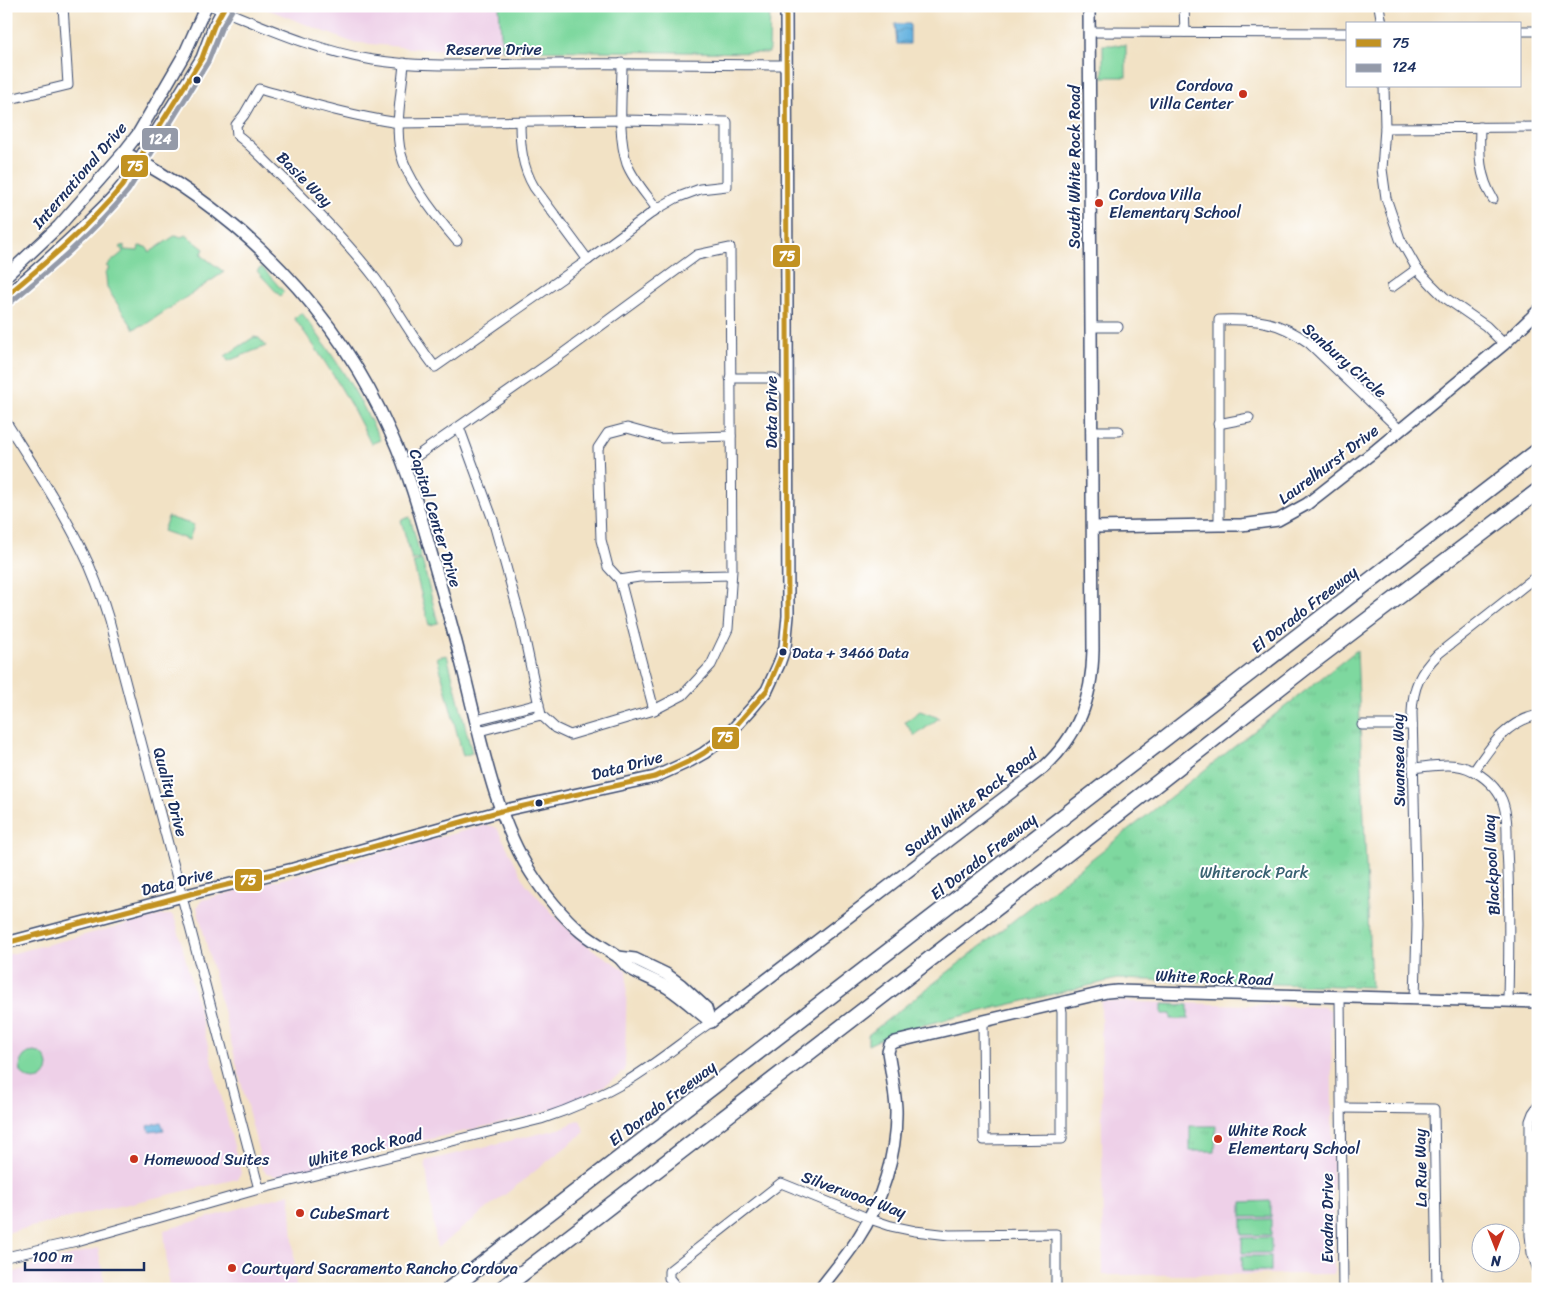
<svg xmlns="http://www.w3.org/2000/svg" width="1544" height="1295" font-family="Sriracha,sans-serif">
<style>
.built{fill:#eed0e8}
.grass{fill:#7ed89f;stroke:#4c847e}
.park{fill:url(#park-tufts);stroke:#4c847e}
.water{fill:url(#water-waves);stroke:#41729f}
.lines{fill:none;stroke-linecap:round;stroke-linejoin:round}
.street-casing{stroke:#3b4a6d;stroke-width:11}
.secondary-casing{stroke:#3b4a6d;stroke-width:14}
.highway-casing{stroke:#3b4a6d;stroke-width:18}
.street{stroke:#fff;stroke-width:9}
.secondary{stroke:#fff;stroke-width:11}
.highway{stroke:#fff;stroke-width:15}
.bus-1-casing{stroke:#fff;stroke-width:9}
.bus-2-casing{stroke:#fff;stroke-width:9}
.bus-1{stroke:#c29221;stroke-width:5}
.bus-2{stroke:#949aa8;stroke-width:5}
.bus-dot{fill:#1b2f5e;stroke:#fff;stroke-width:2}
.poi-dot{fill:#c8321e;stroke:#fff;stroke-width:2}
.labels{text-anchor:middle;stroke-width:4;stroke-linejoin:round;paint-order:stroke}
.bus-label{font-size:15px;fill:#1b2f5e;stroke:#fff;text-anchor:start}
.street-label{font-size:16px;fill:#1b2f5e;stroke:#fff}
.poi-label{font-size:16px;fill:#1b2f5e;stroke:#fff;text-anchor:start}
.park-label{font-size:16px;fill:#396272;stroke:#fff}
.line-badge{stroke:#fff;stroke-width:2}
.badge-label{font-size:14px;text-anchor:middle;font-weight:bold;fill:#fff}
</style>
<defs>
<pattern id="park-tufts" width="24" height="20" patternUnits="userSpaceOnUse" patternTransform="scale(1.25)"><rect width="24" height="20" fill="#7ed89f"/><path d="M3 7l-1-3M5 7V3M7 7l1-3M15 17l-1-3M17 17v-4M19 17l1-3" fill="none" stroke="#6cba8b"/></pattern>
<pattern id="water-waves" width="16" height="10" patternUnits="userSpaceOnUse" patternTransform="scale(1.25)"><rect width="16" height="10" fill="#67b4e0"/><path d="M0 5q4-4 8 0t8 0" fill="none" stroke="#5493b9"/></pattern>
</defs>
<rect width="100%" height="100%" fill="#fff"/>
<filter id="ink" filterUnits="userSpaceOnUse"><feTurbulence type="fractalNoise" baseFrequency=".02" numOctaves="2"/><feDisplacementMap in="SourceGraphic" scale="10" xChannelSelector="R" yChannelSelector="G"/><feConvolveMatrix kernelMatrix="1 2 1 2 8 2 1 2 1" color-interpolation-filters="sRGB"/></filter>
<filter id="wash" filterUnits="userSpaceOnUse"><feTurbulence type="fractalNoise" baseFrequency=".0096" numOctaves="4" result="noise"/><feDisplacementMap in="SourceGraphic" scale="20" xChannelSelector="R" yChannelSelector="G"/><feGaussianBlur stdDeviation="1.12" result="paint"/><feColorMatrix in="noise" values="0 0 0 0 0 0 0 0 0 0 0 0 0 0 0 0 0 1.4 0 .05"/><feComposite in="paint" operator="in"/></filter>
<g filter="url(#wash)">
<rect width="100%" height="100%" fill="#f2e2c5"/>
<g class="built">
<path d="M259 6H499L502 50 421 49 351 42Z"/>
<path d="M486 825 492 826 497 828 526 884 557 918 573 934 592 949 627 971 625 1071 604 1086 576 1101 531 1116 405 1145 282 1177 272 1175 266 1173 263 1169 197 907 202 900Z"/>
<path d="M163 915H172L176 922 241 1173 237 1179 106 1209 6 1233V955Z"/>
<path d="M1103 1001 1324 1007 1331 1011 1334 1274 1103 1275 1101 1002Z"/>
<path d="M580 1120 585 1132 437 1248 425 1161 559 1129Z"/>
<path d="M290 1194 296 1289H169L164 1230Z"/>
<path d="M98 1248 106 1289H6V1275L31 1267Z"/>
</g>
<g class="grass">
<path d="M499 6H770L769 53 502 50Z"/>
<rect x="1103" y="45" width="23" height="32"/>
<path d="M176 235 181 237 186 235 204 249 201 255 224 272 143 326 141 325 134 329 107 288 106 276 105 274 109 268 106 266 123 252 120 247 124 245V250L138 251 139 246 146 247 150 252Z"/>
<path d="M262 267 284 292 280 296 257 271Z"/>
<path d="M302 313C332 353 359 394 380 440L371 444C350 400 324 358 294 318Z"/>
<path d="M254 337 259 338 266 346 228 361 225 356Z"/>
<path d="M168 517 194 525 189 540 163 531Z"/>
<path d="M410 517 421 558 412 560 401 520Z"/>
<path d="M422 560 438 623 429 625 413 562Z"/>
<path d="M447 655 472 753 463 756 437 657Z"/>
<path d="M920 711 939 718 915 736 905 722Z"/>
<circle cx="34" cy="1066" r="14"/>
<path d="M1271 1201V1217H1242V1202Z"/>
<path d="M1271 1219V1235H1242V1220Z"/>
<path d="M1271 1237V1253H1242V1238Z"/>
<rect x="1242" y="1256" width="29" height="15"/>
</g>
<g class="park">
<path d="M1357 650 1371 987 1117 979 898 1031 868 1045V1035Z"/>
<path d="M1162 1004 1188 1005V1019H1171V1014H1162Z"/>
<path d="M1190 1126H1216L1215 1151H1190Z"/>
</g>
<g class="water">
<path d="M895 24H910V44H897Z"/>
<path d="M161 1122 164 1130 150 1132 148 1126Z"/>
</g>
</g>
<g filter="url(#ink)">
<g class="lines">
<g class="street-casing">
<g id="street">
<path d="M212 6C265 27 317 51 373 60 423 68 482 64 532 64 617 63 702 64 786 65"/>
<path d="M1184 6 1185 32"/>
<path d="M1379 6 1382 24"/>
<path d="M1520 31H1538"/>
<path d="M1089 32 1348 33"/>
<path d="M404 63C402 91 394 127 401 154 408 181 439 220 457 241"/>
<path d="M622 63C622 94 617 134 627 164 633 180 647 195 657 209"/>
<path d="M1384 86 1385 128 1382 169 1386 198 1400 239 1417 269 1432 285 1444 297 1486 326 1504 344"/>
<path d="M259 89C305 102 351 116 399 123L622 120 727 122V186L700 189 676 198 657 209 588 260 435 367C413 339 396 307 375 278 346 240 311 205 277 172 263 159 252 146 237 135L236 125 244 115Z"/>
<path d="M6 100 68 85 63 6"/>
<path d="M520 122C520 145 522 167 534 187L588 260"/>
<path d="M1480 127C1479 154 1479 176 1493 199"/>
<path d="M1385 128 1538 127"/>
<path d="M1392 287 1417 269"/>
<path d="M1091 327H1118"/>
<path d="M730 378H774L787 393"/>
<path d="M6 422C33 465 61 507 83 552 94 574 102 597 109 620L259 1189"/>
<path d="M1218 424 1249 418"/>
<path d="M1091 431H1119"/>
<path d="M404 465 558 357 697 255 730 248 732 570 728 629 711 665 683 695 654 710 570 735 555 728 541 715 521 621 493 520 459 427"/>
<path d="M1219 525V320C1256 319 1278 320 1309 343L1400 430"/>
<path d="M620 580 608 567 601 540 598 448 608 433 627 428 663 438 731 436"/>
<path d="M654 710 620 580 639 577 731 575"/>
<path d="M476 720 539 704"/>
<path d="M1362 725H1412"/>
<path d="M479 731 541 715"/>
<path d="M1413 768C1433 766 1455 761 1473 771 1484 776 1497 788 1502 800 1508 815 1507 833 1507 849 1510 900 1509 951 1508 1001"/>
<path d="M1474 771C1491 746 1506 722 1538 715"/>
<path d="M1340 998 1343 1289"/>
<path d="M1415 999 1417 925 1412 712C1413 687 1420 672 1438 654L1538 575"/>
<path d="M983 1021 984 1140 1062 1139V1012L1060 1003"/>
<path d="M1538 1106 1533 1113 1530 1121V1235L1532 1253 1538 1270"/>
<path d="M1342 1108 1434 1109 1437 1289"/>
<path d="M6 1257 77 1241 259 1189 541 1119C571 1109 601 1096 629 1080 657 1063 683 1041 711 1022"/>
<path d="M678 1289 669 1278V1271L781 1183 870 1219 891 1226 915 1231 949 1235 1056 1234V1289"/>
</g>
</g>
<g class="secondary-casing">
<g id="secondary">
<path d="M124 152C242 215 337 310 391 434 408 471 419 510 430 549 441 587 452 626 462 665 479 731 494 816 531 873 543 892 564 918 581 932 592 941 605 948 617 956 622 959 624 965 629 968 641 976 656 980 668 988 683 998 697 1011 711 1022"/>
<path d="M6 276 59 226 124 152 138 134 185 53 206 6"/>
<path d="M6 296C34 273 60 249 86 224 106 205 127 185 139 160L202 58 214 26 225 6"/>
<path d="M1093 527 1219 525H1241L1278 520 1307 504 1376 450 1504 344 1538 311"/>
<path d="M6 943 194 893 293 869 501 811 655 777 690 761 704 753 726 737 752 708 767 690 779 664 785 647 788 616 786 6"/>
<path d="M618 957 635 959 666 974 681 985 706 1008 710 1021"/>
<path d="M711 1022 1043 768C1079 735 1092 699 1093 650L1089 6"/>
<path d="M820 1289C832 1273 846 1257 857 1240 882 1202 897 1154 896 1109 895 1090 891 1071 888 1052L890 1045 895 1042 1107 992 1117 991 1538 1002"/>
</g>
</g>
<g class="highway-casing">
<g id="highway">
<path d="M450 1289 1538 451"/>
<path d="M502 1289 1091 835 1307 666 1538 491"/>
</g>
</g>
<use href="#street" class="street"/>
<use href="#secondary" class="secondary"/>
<use href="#highway" class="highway"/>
<g class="bus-1-casing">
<g id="bus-1">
<path d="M6 296C47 262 88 227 122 186L202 58 214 26 225 6"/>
<path d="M6 943 194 893 293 869 501 811 655 777 690 761 704 753 726 737 767 690 785 647 788 616 786 6"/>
</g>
</g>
<g class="bus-2-casing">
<path id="bus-2" d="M11 302C52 268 94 232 128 191L208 62 221 29 232 10"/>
</g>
<use href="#bus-1" class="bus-1"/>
<use href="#bus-2" class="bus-2"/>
</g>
</g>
<g class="bus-dot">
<circle cx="197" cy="80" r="4.5"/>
<circle cx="783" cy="652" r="4.5"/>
<circle cx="539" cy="803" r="4.5"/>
</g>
<g class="poi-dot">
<circle cx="1243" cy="94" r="5"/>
<circle cx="1099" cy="203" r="5"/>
<circle cx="1218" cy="1139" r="5"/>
<circle cx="134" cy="1159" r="5"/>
<circle cx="300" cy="1213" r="5"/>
<circle cx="232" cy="1268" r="5"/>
</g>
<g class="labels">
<g class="bus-label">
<text x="792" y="658">Data + 3466 Data</text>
</g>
<g class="street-label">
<text x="494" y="55">Reserve Drive</text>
<text transform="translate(1074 167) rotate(-90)" y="6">South White Rock Road</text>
<text transform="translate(79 175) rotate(-49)" y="6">International Drive</text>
<text transform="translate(305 179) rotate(45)" y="6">Basie Way</text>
<text transform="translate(1345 360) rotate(41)" y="6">Sanbury Circle</text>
<text transform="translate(771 412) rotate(-90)" y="6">Data Drive</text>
<text transform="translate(1328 464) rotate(-37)" y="6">Laurelhurst Drive</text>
<text transform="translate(436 518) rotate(73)" y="6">Capital Center Drive</text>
<text transform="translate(1304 609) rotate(-38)" y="6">El Dorado Freeway</text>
<text transform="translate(1398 760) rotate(-91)" y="6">Swansea Way</text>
<text transform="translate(627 765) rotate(-15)" y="6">Data Drive</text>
<text transform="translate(171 792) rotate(75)" y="6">Quality Drive</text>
<text transform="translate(970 802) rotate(-38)" y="6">South White Rock Road</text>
<text transform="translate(983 856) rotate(-38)" y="6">El Dorado Freeway</text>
<text transform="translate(1491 865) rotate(-93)" y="6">Blackpool Way</text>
<text transform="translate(177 881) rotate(-14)" y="6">Data Drive</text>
<text transform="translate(1214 977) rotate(2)" y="6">White Rock Road</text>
<text transform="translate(662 1103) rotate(-37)" y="6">El Dorado Freeway</text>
<text transform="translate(365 1147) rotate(-14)" y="6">White Rock Road</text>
<text transform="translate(1420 1168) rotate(-91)" y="6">La Rue Way</text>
<text transform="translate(854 1194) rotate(20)" y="6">Silverwood Way</text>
<text transform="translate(1327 1218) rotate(-90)" y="6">Evadna Drive</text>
</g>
<g class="poi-label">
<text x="1233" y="91" text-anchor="end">Cordova<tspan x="1233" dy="18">Villa Center</tspan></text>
<text x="1109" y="200">Cordova Villa<tspan x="1109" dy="18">Elementary School</tspan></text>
<text x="1228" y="1136">White Rock<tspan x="1228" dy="18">Elementary School</tspan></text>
<text x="144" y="1165">Homewood Suites</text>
<text x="310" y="1219">CubeSmart</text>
<text x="242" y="1274">Courtyard Sacramento Rancho Cordova</text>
</g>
<g class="park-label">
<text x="1254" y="878">Whiterock Park</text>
</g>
</g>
<g class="line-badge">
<rect x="141" y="127" width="38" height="24" rx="5" fill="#949aa8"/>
<rect x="120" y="154" width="29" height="24" rx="5" fill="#c29221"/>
<rect x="772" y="244" width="29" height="24" rx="5" fill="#c29221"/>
<rect x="711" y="726" width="29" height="24" rx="5" fill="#c29221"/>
<rect x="234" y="868" width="29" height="24" rx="5" fill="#c29221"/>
</g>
<g class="badge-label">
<text x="160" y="144">124</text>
<text x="135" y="171">75</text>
<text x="787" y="261">75</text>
<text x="725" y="742">75</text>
<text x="248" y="885">75</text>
</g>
<rect width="1544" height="1295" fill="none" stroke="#fff" stroke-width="25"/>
<rect x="1346" y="22" width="175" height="65" fill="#ffffff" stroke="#a4acbf"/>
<rect x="1356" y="39" width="25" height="8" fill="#c29221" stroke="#a4acbf"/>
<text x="1392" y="48" font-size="15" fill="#1b2f5e">75</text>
<rect x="1356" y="64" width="25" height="8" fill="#949aa8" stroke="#a4acbf"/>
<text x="1392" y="72" font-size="15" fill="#1b2f5e">124</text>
<g transform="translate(1496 1248) rotate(180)"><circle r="24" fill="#ffffff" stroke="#a4acbf"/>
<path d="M0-4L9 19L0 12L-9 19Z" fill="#c8321e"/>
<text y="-8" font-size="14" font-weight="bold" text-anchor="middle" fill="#1b2f5e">N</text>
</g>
<path d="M25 1262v8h119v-8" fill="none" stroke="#1b2f5e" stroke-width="2.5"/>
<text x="32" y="1262" font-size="15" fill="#1b2f5e" stroke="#ffffff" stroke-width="4" paint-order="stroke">100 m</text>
</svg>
